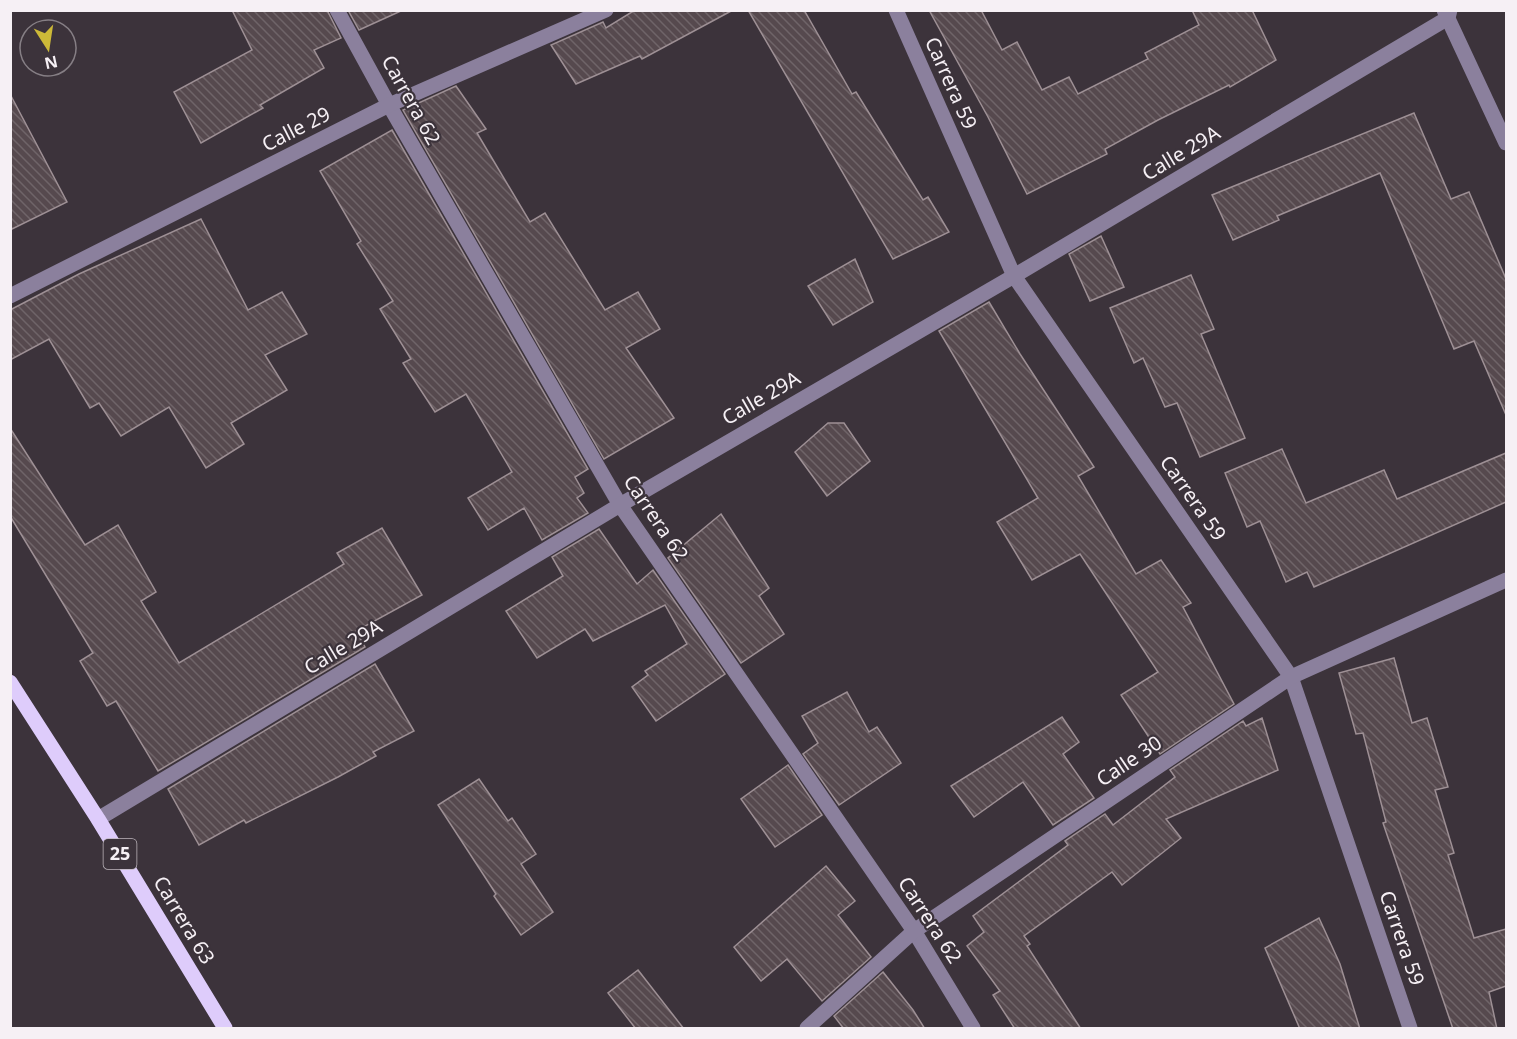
<svg xmlns="http://www.w3.org/2000/svg" width="1517" height="1039" font-family="'Noto Sans',sans-serif">
<style>
.building{fill:url(#building-back-hatch);stroke:#9e9095;stroke-width:1.5}
.lines{fill:none;stroke-linecap:round;stroke-linejoin:round}
.minor{stroke:#8b809d;stroke-width:15}
.major{stroke:#deccfb;stroke-width:15}
.labels{text-anchor:middle;stroke-width:4.5;stroke-linejoin:round;paint-order:stroke}
.shield{fill:#3c333b;stroke:#beb7bd;stroke-width:1.5}
.shield-label{font-size:18px;font-weight:bold;fill:#f6f0f5}
.street-label{font-size:20px;fill:#f6f0f5;stroke:#3c333b}
</style>
<defs>
<pattern id="building-back-hatch" width="6" height="6" patternUnits="userSpaceOnUse" patternTransform="scale(1.5)"><rect width="6" height="6" fill="#56494e"/><path d="M-1 5l2 2M0 0l6 6M5-1l2 2" fill="none" stroke="#6f6468"/></pattern>
</defs>
<rect width="100%" height="100%" fill="#3c333b"/>
<g class="building">
<path d="M232 10H327L341 38 314 50 324 68 260 105 263 108 201 143 174 92 252 50Z"/>
<path d="M348 10H403L359 30Z"/>
<path d="M635 10H733L642 59 640 56 576 84 551 45 603 22 606 28Z"/>
<path d="M748 10H804L852 94 856 92 923 200 928 197 949 232 893 259Z"/>
<path d="M929 10H981L1002 50 1017 42 1042 90 1069 77 1078 94 1148 59 1145 53 1199 25 1192 10H1252L1276 60 1230 87 1229 85 1158 120 1105 149 1107 154 1027 194 988 117Z"/>
<path d="M456 86 486 129 477 133 530 222 545 213 605 310 638 292 660 329 626 348 674 418 604 459 403 110Z"/>
<path d="M10 94 67 202 10 230Z"/>
<path d="M1414 113 1451 199 1469 192 1506 279V415L1474 341 1454 349 1380 173 1277 216 1279 220 1233 240 1212 195Z"/>
<path d="M392 130 588 469 575 477 584 493 577 498 588 513 542 540 524 508 488 530 468 498 512 472 466 394 435 412 403 363 411 359 380 309 393 301 357 244 361 241 320 171Z"/>
<path d="M201 219 248 310 282 292 307 334 265 355 287 390 231 423 244 444 206 468 169 407 121 436 99 403 90 408 49 339 10 360V310L79 274Z"/>
<path d="M1101 236 1124 287 1090 301 1069 254Z"/>
<path d="M855 259 873 302 833 325 808 286Z"/>
<path d="M1191 275 1214 329 1201 334 1245 438 1200 457 1177 403 1165 407 1143 358 1134 363 1110 308Z"/>
<path d="M989 302 1020 354 1094 467 1078 476 1136 574 1161 560 1191 603 1183 607 1234 704 1160 754 1121 695 1158 672 1080 554 1032 580 997 522 1038 498 939 331Z"/>
<path d="M828 423H844L870 461 827 496 795 452Z"/>
<path d="M10 428 85 545 118 525 156 592 141 601 179 663 344 564 337 553 382 528 422 595 356 631 365 647 158 771 116 701 107 706 80 661 93 653 10 516Z"/>
<path d="M1282 449 1306 503 1384 470 1397 499 1506 453V502L1314 587 1307 572 1286 582 1260 521 1247 527 1225 473Z"/>
<path d="M721 514 769 588 759 596 784 634 741 663 668 558Z"/>
<path d="M599 529 637 584 653 570 725 674 656 721 632 687 648 675 645 671 687 644 665 605 593 641 585 629 537 658 506 611 563 576 552 557Z"/>
<path d="M1394 658 1412 723 1427 718 1448 787 1435 790 1454 853 1448 855 1474 938 1506 929V986L1489 992 1497 1029H1453L1383 823 1386 822 1363 733 1356 734 1339 673Z"/>
<path d="M375 664 414 731 373 752 376 756 338 777 246 823 244 820 199 845 168 789Z"/>
<path d="M847 692 869 732 877 727 901 763 839 805 803 754 818 743 802 716Z"/>
<path d="M1062 717 1079 742 1063 754 1094 798 1053 825 1023 782 974 817 951 786Z"/>
<path d="M1262 718 1278 770 1166 819 1181 838 1122 885 1112 872 1024 936 1030 944 1027 946 1081 1029H1015L993 995 1000 991 967 946 984 932 973 916 1068 845 1065 841 1105 814 1113 825 1175 777 1170 770 1243 721 1246 726Z"/>
<path d="M788 765 822 815 775 847 741 799Z"/>
<path d="M479 779 508 821 512 818 536 854 521 864 553 912 521 935 494 896 496 894 438 805Z"/>
<path d="M826 866 855 901 838 915 871 957 822 1001 787 959 761 981 734 947Z"/>
<path d="M1319 918 1340 964 1360 1029H1300L1265 948Z"/>
<path d="M638 970 684 1029H636L608 993Z"/>
<path d="M883 972 913 1010 925 1029H844L834 1016Z"/>
</g>
<g class="lines">
<g class="minor">
<path d="M337 10 389 105 620 505 914 931 973 1028"/>
<path d="M896 10 1014 276 1291 677 1410 1028"/>
<path d="M1444 10 1506 143"/>
<path d="M10 296 389 105 606 10"/>
<path d="M98 819 620 505 1014 276 1448 18 1450 10"/>
<path d="M807 1028 914 931 1291 677 1506 580"/>
</g>
<path class="major" d="M10 682 98 819 225 1028"/>
</g>
<g class="labels">
<rect class="shield" x="103.5" y="839" width="33" height="30" rx="4.5"/>
<g class="shield-label">
<text x="120" y="860">25</text>
</g>
<g class="street-label">
<text transform="translate(951 83) rotate(66)" y="7">Carrera 59</text>
<text transform="translate(411 100) rotate(61)" y="7">Carrera 62</text>
<text transform="translate(296 129) rotate(-27)" y="7">Calle 29</text>
<text transform="translate(1181 153) rotate(-31)" y="7">Calle 29A</text>
<text transform="translate(761 398) rotate(-30)" y="7">Calle 29A</text>
<text transform="translate(1193 498) rotate(55)" y="7">Carrera 59</text>
<text transform="translate(656 518) rotate(56)" y="7">Carrera 62</text>
<text transform="translate(343 647) rotate(-31)" y="7">Calle 29A</text>
<text transform="translate(1129 761) rotate(-34)" y="7">Calle 30</text>
<text transform="translate(184 920) rotate(59)" y="7">Carrera 63</text>
<text transform="translate(930 920) rotate(57)" y="7">Carrera 62</text>
<text transform="translate(1402 938) rotate(71)" y="7">Carrera 59</text>
</g>
</g>
<rect width="1517" height="1039" fill="none" stroke="#f6f0f5" stroke-width="24"/>
<g transform="translate(48 48) rotate(168)"><circle r="28" fill="#3c333b" stroke="#867f85" stroke-width="1.5"/>
<path d="M0-4.5L10 22L0 15L-10 22Z" fill="#ccb938"/>
<text y="-9" font-size="16" font-weight="bold" text-anchor="middle" fill="#f6f0f5">N</text>
</g>
</svg>
